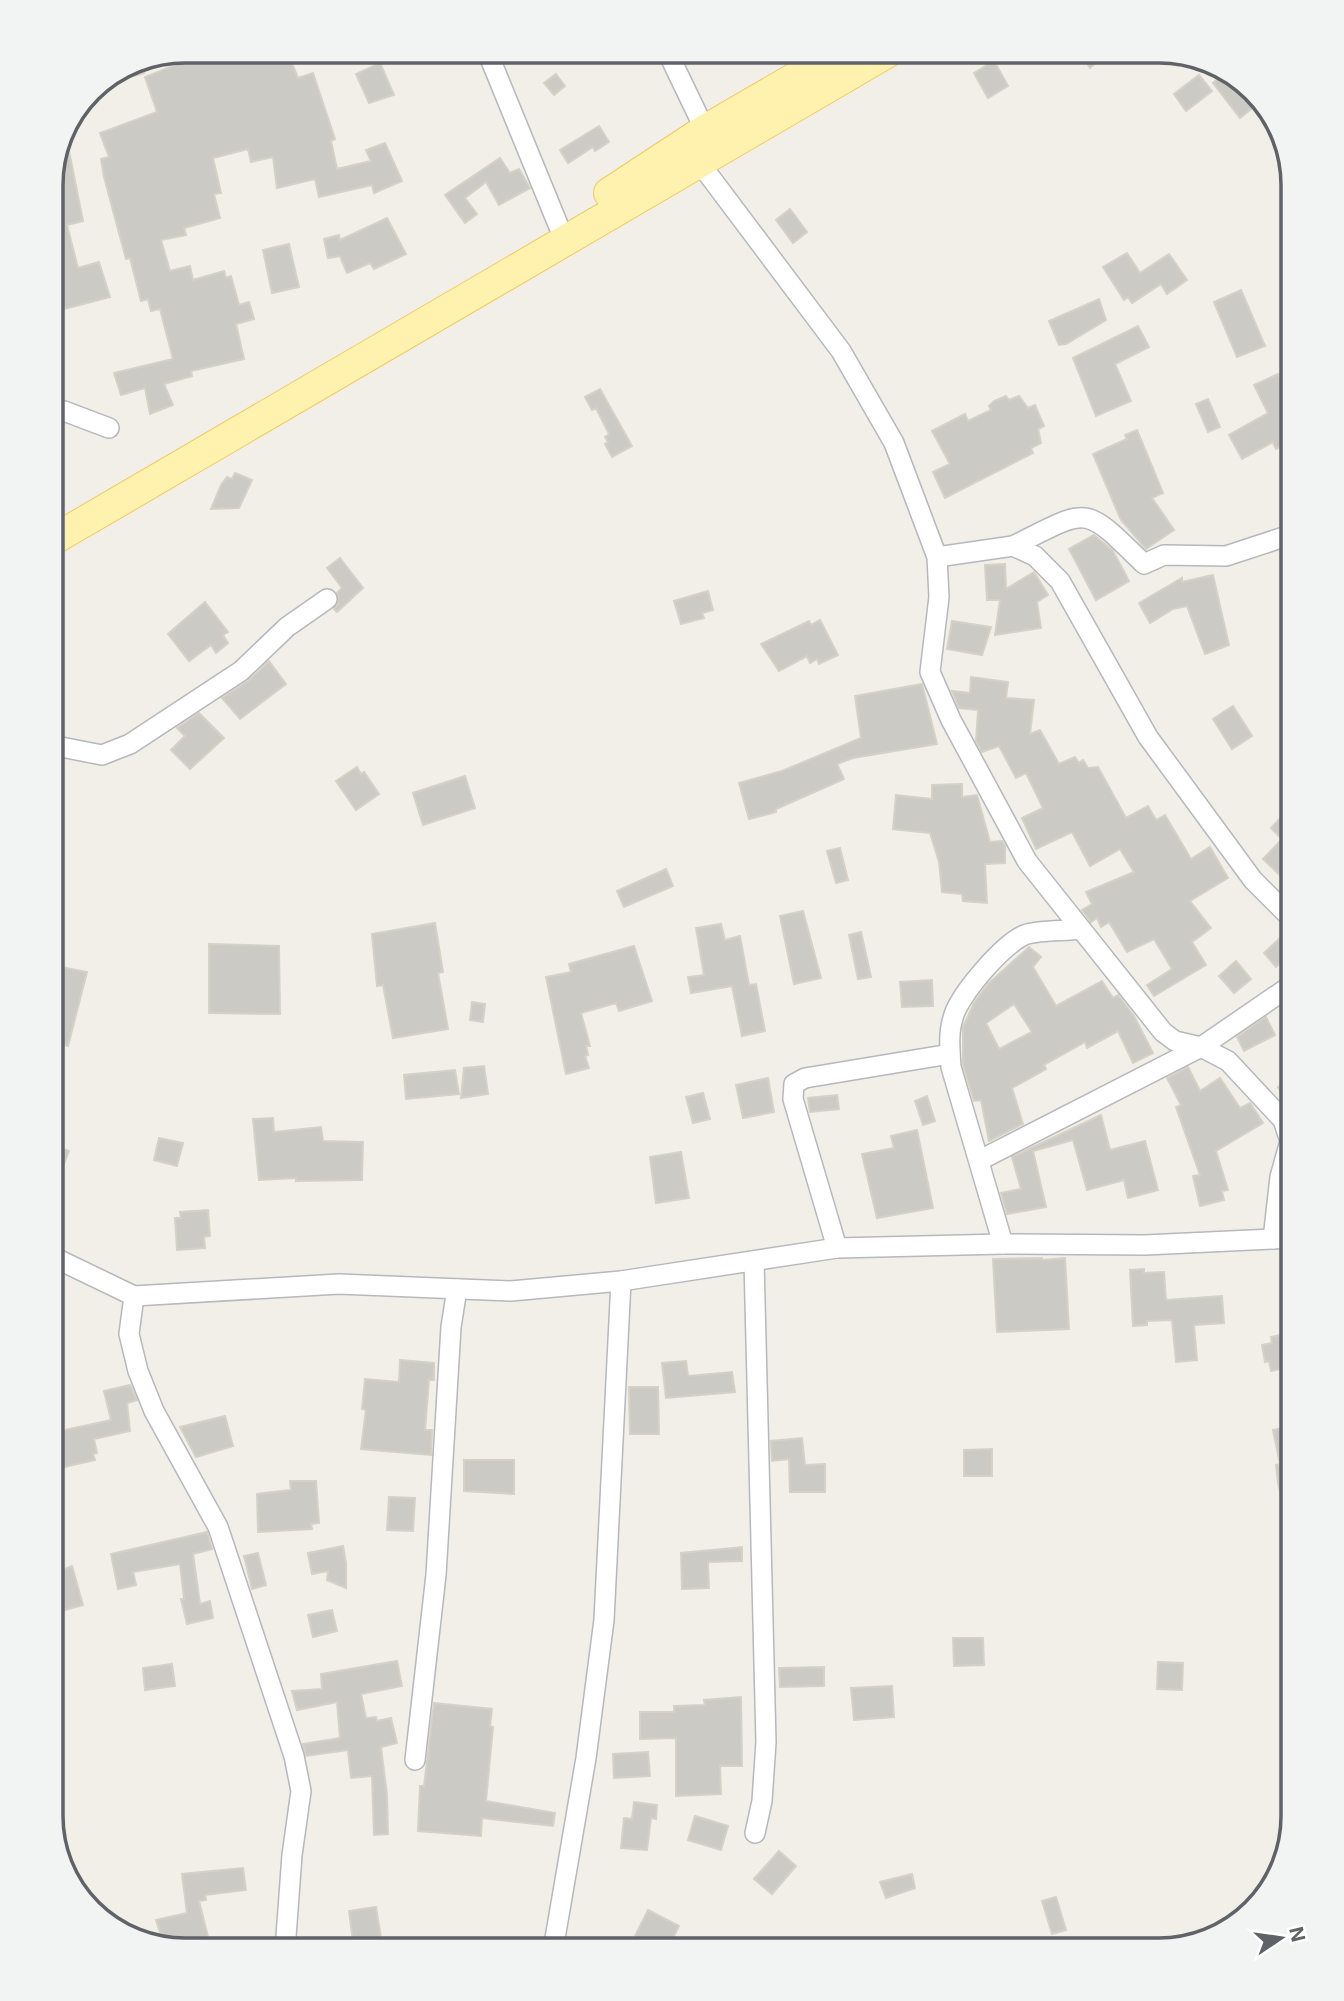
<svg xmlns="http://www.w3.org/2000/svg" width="1344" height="2001" font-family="Inter,sans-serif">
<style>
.building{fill:#cccac5;stroke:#d6d1c6;stroke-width:2;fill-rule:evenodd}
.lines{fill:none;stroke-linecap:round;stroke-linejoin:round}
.minor-casing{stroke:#b5b8bc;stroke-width:22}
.primary-casing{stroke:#f2c960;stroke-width:32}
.minor{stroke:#fff;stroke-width:19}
.primary{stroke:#fff2af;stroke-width:30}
.rim{fill:none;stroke:#5f6368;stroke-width:3.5}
</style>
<rect width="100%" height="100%" fill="#f1efe8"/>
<g class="building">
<path d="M202 51H287L298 78 313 73 335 139 331 141 337 169 371 161 366 150 385 143 402 181 374 193 372 185 319 197 315 179 277 188 273 157 251 162 248 149 213 158 221 193 214 194 220 218 184 228 186 235 161 240 170 271 190 266 193 280 224 271 226 278 231 276 239 305 249 302 254 319 236 324 244 359 191 371 192 376 164 384 173 405 150 414 145 388 121 395 114 373 173 359 160 309 151 311 148 299 141 301 130 258 126 259 104 177 101 159 109 157 100 133 157 112 145 77 203 54Z"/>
<path d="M1079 51H1109L1090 68Z"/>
<path d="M140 60 144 73 104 84 103 81Z"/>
<path d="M994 61 1008 86 988 98 974 73Z"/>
<path d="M380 63 394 95 369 103 356 74Z"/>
<path d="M1228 70 1260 102 1240 118 1213 83Z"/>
<path d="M556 74 565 86 554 95 544 83Z"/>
<path d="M1199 75 1212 91 1186 111 1174 94Z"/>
<path d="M599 126 609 142 595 151 593 147 568 163 560 150Z"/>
<path d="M67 141 83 221 67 225 78 268 99 262 110 297 53 312 51 176Z"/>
<path d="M500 158 510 173 519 169 530 188 499 205 486 182 465 198 477 214 465 223 445 195Z"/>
<path d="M790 209 807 232 793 243 776 220Z"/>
<path d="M387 218 406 254 374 269 370 263 347 273 340 256 328 258 324 239 339 235 340 240Z"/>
<path d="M289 244 299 287 272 293 263 250Z"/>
<path d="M1127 253 1140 273 1169 254 1187 280 1167 294 1161 284 1132 303 1128 297 1124 300 1103 267Z"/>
<path d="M1241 290 1265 346 1237 357 1214 302Z"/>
<path d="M1099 299 1106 320 1066 344 1059 345 1049 321Z"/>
<path d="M1138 326 1149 347 1115 364 1131 401 1096 416 1073 358Z"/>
<path d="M1278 374 1293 405V441L1276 449 1273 442 1242 459 1229 435 1268 413 1254 385Z"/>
<path d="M600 389 632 446 612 457 605 444 608 442 605 437 609 434 596 408 592 410 585 397Z"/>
<path d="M1006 396 1009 400 1019 396 1028 408 1035 405 1044 426 1038 429 1041 443 1031 448 1033 453 945 498 933 472 950 464 932 431 965 414 968 421 991 410 989 406 994 401Z"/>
<path d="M1208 399 1220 427 1208 432 1196 404Z"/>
<path d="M1137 430 1163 493 1152 498 1174 530 1146 549 1121 520 1093 454 1127 439 1125 435Z"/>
<path d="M235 473 252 480 239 508 211 509 221 485 227 477 232 479Z"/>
<path d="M1094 535 1113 551 1129 581 1096 600 1069 549Z"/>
<path d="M340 558 363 588 337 612 334 609 338 604 337 593 342 588 327 568Z"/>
<path d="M1005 564 1006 589 1034 572 1048 595 1037 602 1041 628 995 635 1000 600H987L985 565Z"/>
<path d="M1213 575 1229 645 1205 654 1187 606 1173 609 1150 623 1139 603 1182 578V582Z"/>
<path d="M708 591 713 610 702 613 704 618 681 624 674 601Z"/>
<path d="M205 602 228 632 223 635 228 643 216 653 211 645 189 661 168 634Z"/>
<path d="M820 620 838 655 819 664 817 659 810 663 807 656 779 671 761 644 809 621 811 625Z"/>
<path d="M952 621 991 627 982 655 947 649Z"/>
<path d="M269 661 286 684 240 719 222 698 248 681Z"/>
<path d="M971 677 1008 682 1006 698 1034 700 1030 734 1040 730 1059 764 1075 757 1079 763 1083 760 1088 768 1098 767 1126 818 1148 806 1156 820 1165 815 1191 859 1210 847 1228 878 1190 901 1211 928 1192 942 1206 965 1154 996 1147 985 1172 969 1154 939 1127 952 1109 922 1101 927 1097 918 1091 922 1082 910 1092 904 1086 892 1134 872 1120 849 1090 866 1072 832 1036 849 1022 818 1043 808 1026 773 1016 778 999 746 982 752 976 741 978 710 959 708 952 691 970 693Z"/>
<path d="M922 684 937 744 853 758 837 764 844 779 776 809V812L749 819 739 783 782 771 861 738 855 696Z"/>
<path d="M1233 706 1252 736 1232 749 1213 719Z"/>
<path d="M199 713 224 738 190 769 171 750 185 736 177 728Z"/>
<path d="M357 767 361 774 364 772 379 794 356 810 336 781Z"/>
<path d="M465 776 475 808 423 825 413 793Z"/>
<path d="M962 784V797L977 795 990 842 1002 841 1005 846V863L985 864 987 903 963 901 962 894 942 892 939 862 930 833 893 829 896 795 932 799V785Z"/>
<path d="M1293 805V874L1286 881 1263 859 1282 839 1271 828Z"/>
<path d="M840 848 848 880 836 883 827 851Z"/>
<path d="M666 869 673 886 624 907 617 891Z"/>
<path d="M803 911 821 978 794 984 780 916Z"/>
<path d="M435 923 443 972 438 973 448 1029 393 1038 383 985 377 986 372 934Z"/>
<path d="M721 924 725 940 740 936 749 985 756 984 765 1031 742 1036 732 986 691 993 688 977 704 975 696 928Z"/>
<path d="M861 932 871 977 858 979 849 935Z"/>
<path d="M1283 935 1293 951 1276 967 1264 953Z"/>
<path d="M209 944 279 946 280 1014 209 1013Z"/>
<path d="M634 946 652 1001 619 1011 616 1003 581 1013 590 1046H586L588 1055 585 1056 589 1068 566 1074 546 977 571 972 569 964Z"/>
<path d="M1029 947 1041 957 1033 967 1056 1006 1102 981 1113 998 1118 995 1134 1016 1153 1053 1133 1063 1118 1031 1087 1048 1085 1042 1044 1065 1046 1069 1012 1088 1023 1124 989 1141 981 1100 974 1101 963 1065V1027L974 1003 988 984ZM1014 1004 1032 1032 999 1049 986 1023Z"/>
<path d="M1236 961 1251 979 1234 993 1219 976Z"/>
<path d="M51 965 87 972 68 1046 51 1041V1020L60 987 51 985Z"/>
<path d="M932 980 933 1006 902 1007 900 982Z"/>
<path d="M472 1002 485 1004 483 1022 470 1020Z"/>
<path d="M1266 1017 1275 1035 1244 1051 1237 1037Z"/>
<path d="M484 1066 488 1094 461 1098 464 1068Z"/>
<path d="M1188 1067 1200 1091 1220 1078 1240 1108 1250 1103 1263 1123 1216 1151 1228 1190 1222 1191 1224 1200 1200 1206 1193 1176 1200 1175 1176 1107 1181 1105 1167 1078Z"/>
<path d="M455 1070 459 1094 406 1099 404 1075Z"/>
<path d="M768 1078 774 1112 743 1118 736 1085Z"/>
<path d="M1293 1078V1111L1278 1087Z"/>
<path d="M703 1093 710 1119 693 1123 686 1097Z"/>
<path d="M837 1095 839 1109 810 1112 808 1098Z"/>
<path d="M927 1096 935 1121 923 1125 915 1101Z"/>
<path d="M1101 1115 1110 1150 1145 1141 1158 1190 1128 1198 1124 1180 1087 1190 1073 1140 1033 1151 1046 1207 1007 1214 1001 1193 1021 1189 1012 1157Z"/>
<path d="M273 1118 274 1132 321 1127 323 1141 363 1142 362 1180 296 1181V1178L259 1180 253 1119Z"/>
<path d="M917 1130 933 1208 877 1218 862 1154 894 1148 891 1136Z"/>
<path d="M159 1138 183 1143 177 1166 154 1160Z"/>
<path d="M51 1144 69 1151 52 1194H51Z"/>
<path d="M681 1152 689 1198 656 1203 650 1157Z"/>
<path d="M208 1210 210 1236 204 1237 205 1248 177 1250 175 1218H181L180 1212Z"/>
<path d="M1042 1258V1260L1065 1258 1069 1329 997 1332 993 1259Z"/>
<path d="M1144 1269V1273L1164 1272 1166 1300 1222 1296 1224 1323 1194 1325 1197 1360 1176 1362 1172 1320 1147 1321V1325L1133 1326 1130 1270Z"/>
<path d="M1293 1332V1366L1271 1371 1269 1361 1265 1362 1262 1345 1272 1343 1271 1337Z"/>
<path d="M400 1360 434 1363V1380H429L425 1430H432L431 1455 361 1449 366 1410 362 1409 365 1379 399 1382Z"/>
<path d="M686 1361 688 1376 732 1372 735 1392 666 1398 662 1363Z"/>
<path d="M130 1385 137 1400 127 1403 130 1431 94 1439 97 1453 93 1454 95 1460 51 1470V1433L111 1420 104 1391Z"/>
<path d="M629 1387H658L659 1434H630Z"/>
<path d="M225 1416 233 1446 196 1457 180 1427Z"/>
<path d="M1293 1426V1525H1288L1278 1483 1276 1465 1280 1464 1273 1430Z"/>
<path d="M802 1438 805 1465 825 1464V1492H790L789 1459 772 1461 771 1441Z"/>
<path d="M992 1449V1476H964V1450Z"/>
<path d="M464 1460H514V1494L464 1491Z"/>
<path d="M290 1481H316L319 1523 311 1524 312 1529 258 1532 257 1494 291 1490Z"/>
<path d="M389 1497 415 1498 413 1531 387 1530Z"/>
<path d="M207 1532 212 1549 193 1554 200 1604 210 1601 213 1618 187 1624 181 1599H184L180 1564 133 1572 136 1585 118 1589 111 1554Z"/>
<path d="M343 1546 346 1563V1588L327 1580 328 1571 312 1574 308 1553Z"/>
<path d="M742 1547V1561L708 1562 709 1588 682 1589 681 1553Z"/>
<path d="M258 1553 266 1585 252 1589 244 1556Z"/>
<path d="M72 1566 83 1605 51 1614V1575Z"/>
<path d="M332 1610 337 1631 313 1637 308 1615Z"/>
<path d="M953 1638H983L984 1665 954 1666Z"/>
<path d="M397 1661 402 1686 361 1694 366 1718 376 1717 377 1721 391 1718 397 1743 381 1747 387 1795 388 1834 374 1835 372 1776 351 1778 348 1750 306 1756 303 1744 340 1738 337 1702 297 1710 292 1691 322 1689 321 1674Z"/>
<path d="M1158 1662 1183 1663 1182 1690 1157 1689Z"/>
<path d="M172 1664 175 1686 145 1690 143 1668Z"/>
<path d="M824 1667V1686L780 1687 779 1668Z"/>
<path d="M892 1686 894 1717 854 1720 851 1688Z"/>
<path d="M741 1697 742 1766H720L721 1794 676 1796V1738L640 1739V1712H674V1706L705 1705 704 1700Z"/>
<path d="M434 1703 492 1709 490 1726 493 1727 486 1801 555 1813 553 1826 482 1818 481 1836 418 1831 420 1786H424Z"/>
<path d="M648 1752 650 1776 614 1778 613 1754Z"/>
<path d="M634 1802 657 1805 656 1819 651 1818 647 1850 621 1848 624 1818 632 1819Z"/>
<path d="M695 1816 728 1826 721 1850 688 1840Z"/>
<path d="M779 1851 796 1866 772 1894 754 1879Z"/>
<path d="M243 1868 246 1890 205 1895 206 1900 199 1901 208 1937 164 1945 156 1920 187 1913 182 1874Z"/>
<path d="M912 1874 915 1888 886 1898 880 1882Z"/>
<path d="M1056 1897 1066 1930 1052 1934 1042 1901Z"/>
<path d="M376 1907 383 1950H354L349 1911Z"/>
<path d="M648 1910 679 1926 667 1950H648L632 1942Z"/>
</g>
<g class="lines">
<g class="minor-casing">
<g id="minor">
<path d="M487 51 559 227"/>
<path d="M667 51 705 130"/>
<path d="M699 162 841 351 894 443 937 557 939 597 930 672 951 720 1027 861 1163 1032 1175 1041 1201 1047 1228 1061 1283 1120 1290 1141 1280 1177 1273 1239"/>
<path d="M51 411H64L109 428"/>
<path d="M1013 546C1090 508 1082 503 1144 564L1164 555 1226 556 1293 534"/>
<path d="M937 557 1013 546 1035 556 1060 581 1148 737 1253 880 1293 920"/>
<path d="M51 745 102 755 130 744 241 671 287 627 327 599"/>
<path d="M980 1160 1201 1047 1293 984"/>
<path d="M1003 1244 951 1067C950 1051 948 1034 953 1018 958 996 1005 941 1027 934 1041 930 1066 931 1081 929"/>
<path d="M837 1248 793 1099 794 1084 805 1078 950 1054"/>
<path d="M51 1256 134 1296 339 1284 511 1291 621 1281 837 1248 1003 1244 1145 1245 1293 1238"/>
<path d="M754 1261 766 1742 762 1801 755 1833"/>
<path d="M134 1296 129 1334 138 1371 154 1411 218 1527 294 1756 301 1791 292 1855 285 1950"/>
<path d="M415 1760 436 1575 451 1327 457 1289"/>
<path d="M553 1950 586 1758 604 1620 621 1281"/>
</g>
</g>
<g class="primary-casing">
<g id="primary">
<path d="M609 193 705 130 841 51"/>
<path d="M51 541 890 51"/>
</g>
</g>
<use href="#minor" class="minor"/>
<use href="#primary" class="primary"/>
</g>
<path d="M0 0H1344V2001H0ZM185 63H1159A122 122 0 0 1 1281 185V1816A122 122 0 0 1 1159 1938H185A122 122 0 0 1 63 1816V185A122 122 0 0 1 185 63Z" fill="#f2f3f3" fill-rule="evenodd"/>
<path class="rim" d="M185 63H1159A122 122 0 0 1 1281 185V1816A122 122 0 0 1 1159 1938H185A122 122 0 0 1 63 1816V185A122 122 0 0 1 185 63Z"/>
<g transform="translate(1281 1938) rotate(77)" stroke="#ffffff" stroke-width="5" paint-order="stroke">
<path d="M0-5L12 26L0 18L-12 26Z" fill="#5f6368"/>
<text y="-10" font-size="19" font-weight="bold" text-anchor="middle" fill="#5f6368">N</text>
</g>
</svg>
